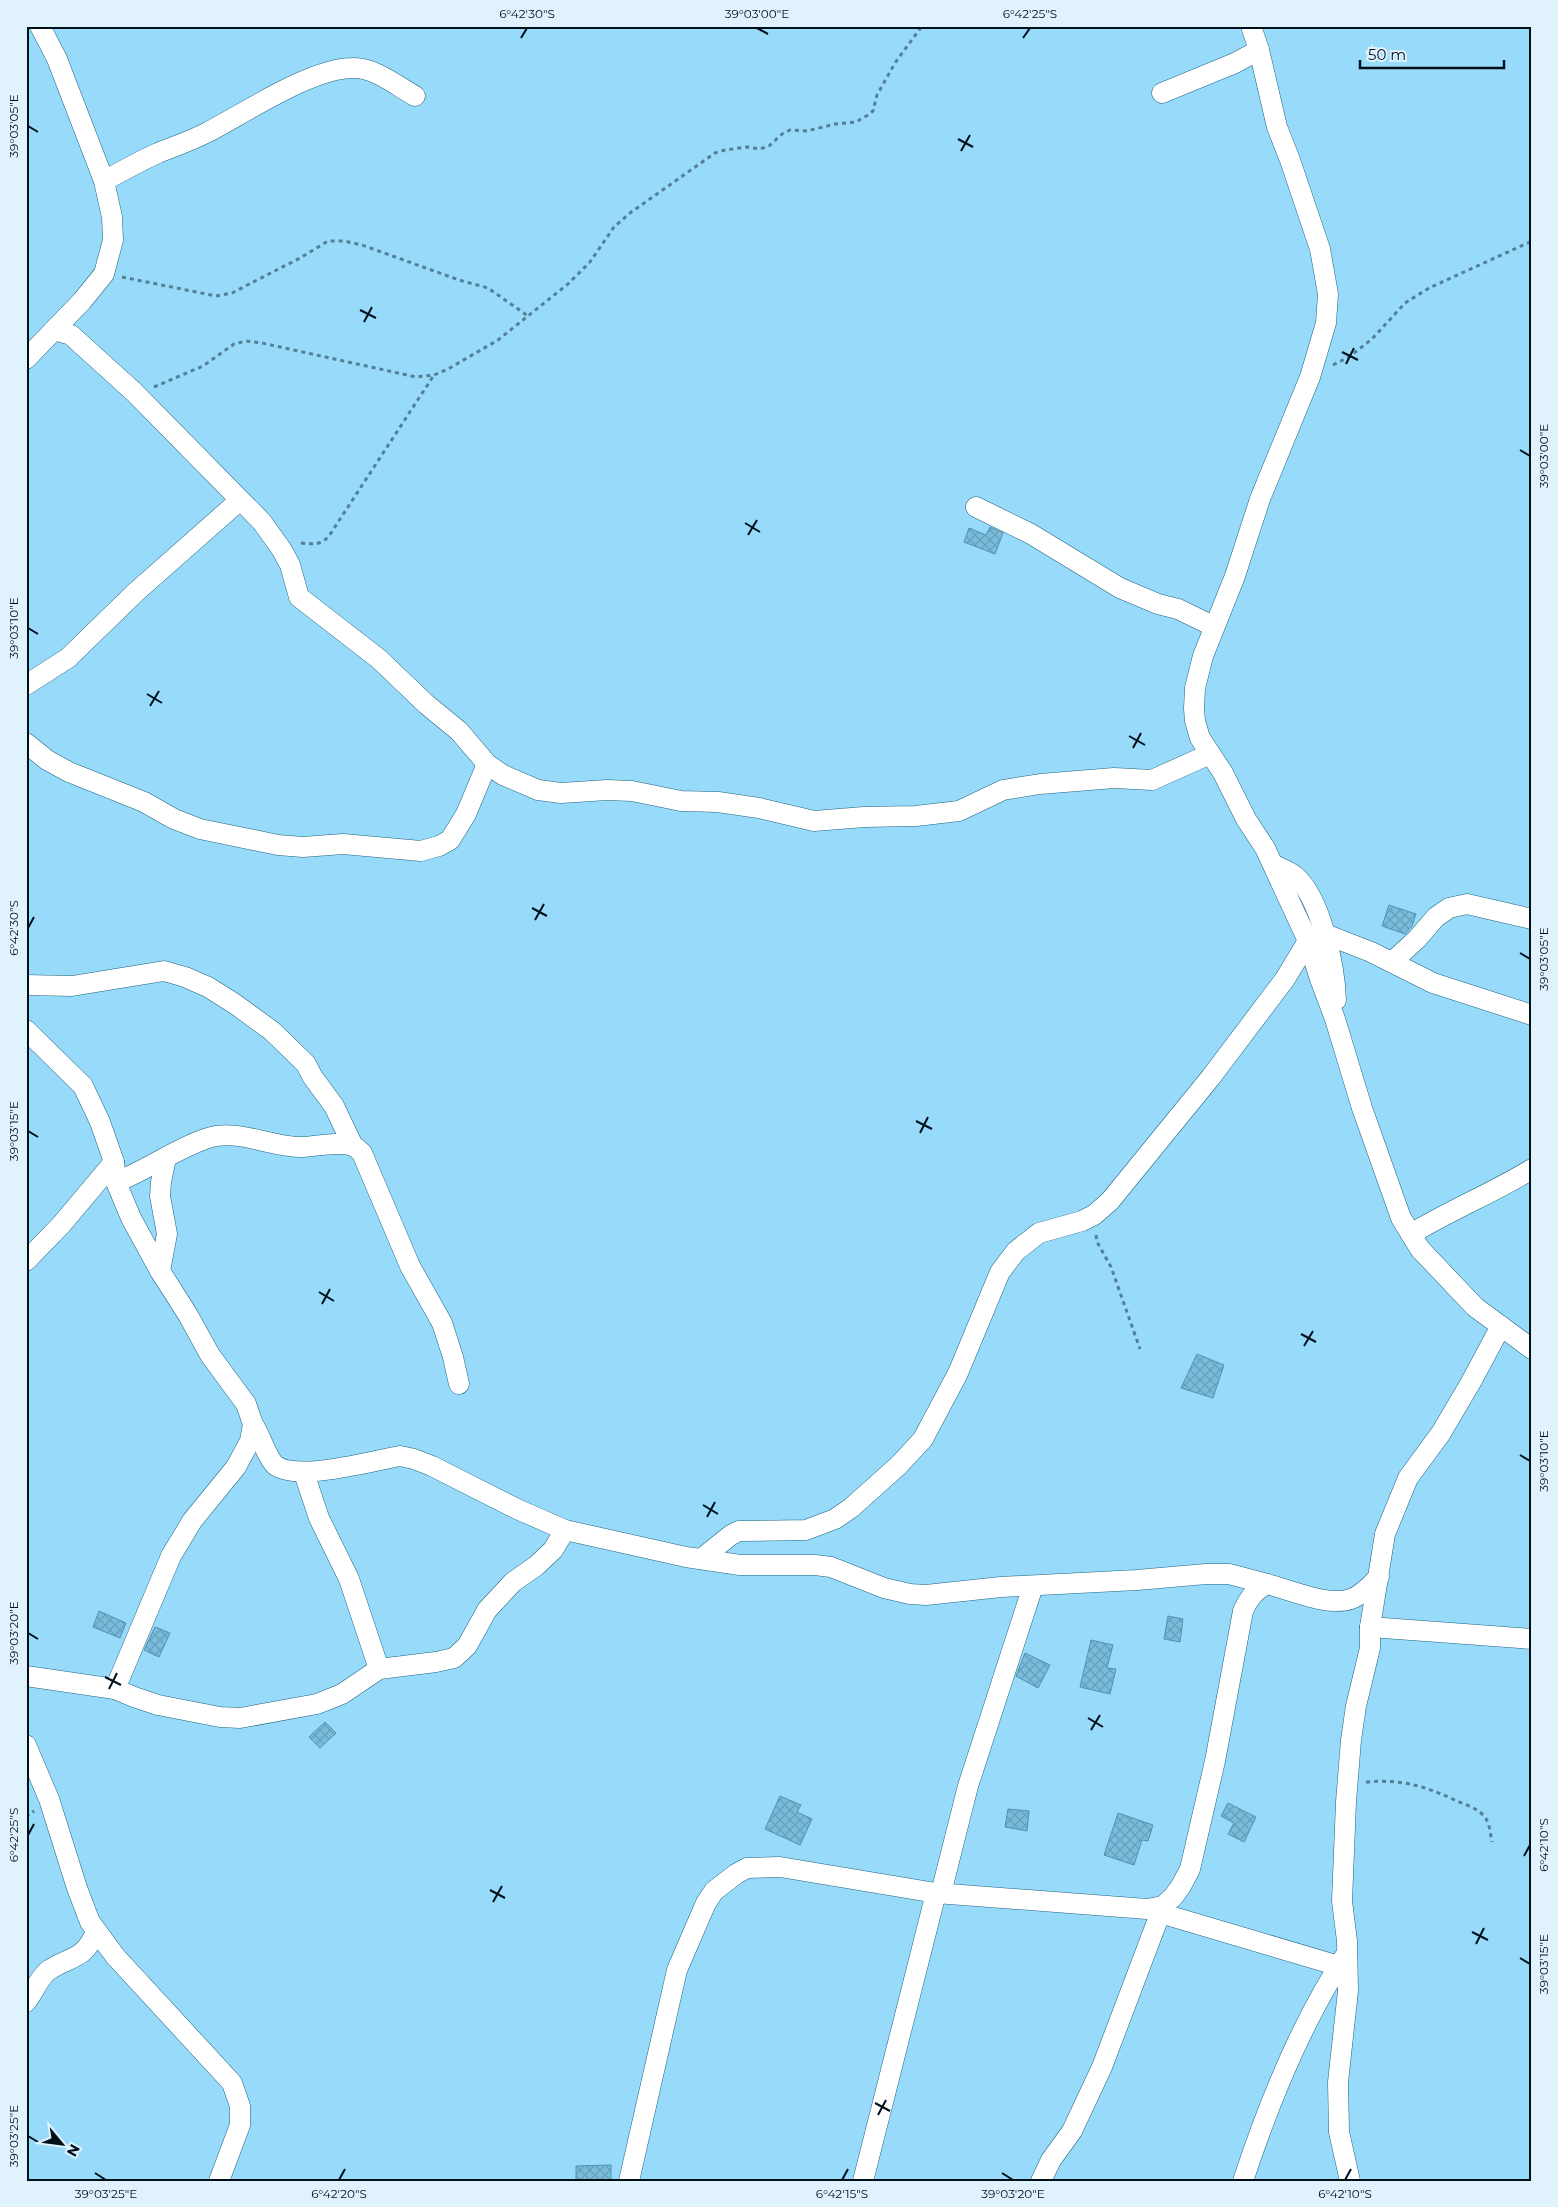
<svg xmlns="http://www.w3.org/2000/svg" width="1558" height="2207" font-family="Montserrat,sans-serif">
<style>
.building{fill:url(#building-cross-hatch);stroke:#5192b0}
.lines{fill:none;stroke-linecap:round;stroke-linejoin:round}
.minor-casing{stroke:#1f6480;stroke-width:21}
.path{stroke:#548097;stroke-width:3;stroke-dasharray:4 4;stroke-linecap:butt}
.minor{stroke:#fff;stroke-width:20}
.ticks{fill:none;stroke:#00101b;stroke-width:2}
.neatline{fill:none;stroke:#00101b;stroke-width:2}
.ticks-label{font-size:12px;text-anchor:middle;fill:#00101b}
</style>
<defs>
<pattern id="building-cross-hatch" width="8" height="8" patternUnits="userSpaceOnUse" patternTransform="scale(1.25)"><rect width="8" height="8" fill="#79bbdb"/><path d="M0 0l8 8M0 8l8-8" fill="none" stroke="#67a0bb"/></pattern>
</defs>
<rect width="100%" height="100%" fill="#97dafa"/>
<g class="building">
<path d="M990 527 1003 533 995 554 964 542 969 528 986 535Z"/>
<path d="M1389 905 1416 914 1412 926 1405 934 1382 926Z"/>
<path d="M1197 1354 1224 1365 1213 1398 1181 1388Z"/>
<path d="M99 1611 126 1623 120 1638 93 1627Z"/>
<path d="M1168 1616 1183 1619 1180 1642 1164 1639Z"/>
<path d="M155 1627 170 1633 159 1657 144 1650Z"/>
<path d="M1091 1640 1113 1645 1107 1668 1116 1669 1110 1694 1080 1687Z"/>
<path d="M1025 1653 1050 1665 1038 1688 1016 1676Z"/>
<path d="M325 1722 336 1733 320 1748 309 1737Z"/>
<path d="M780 1796 801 1805 797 1812 812 1819 800 1845 765 1829Z"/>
<path d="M1228 1803 1256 1817 1244 1842 1228 1834 1234 1823 1221 1816Z"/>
<path d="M1008 1809 1029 1811 1027 1831 1005 1827Z"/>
<path d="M1118 1813 1153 1825 1148 1841 1142 1840 1134 1865 1104 1855Z"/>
<path d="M611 2165V2181H576V2166Z"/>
</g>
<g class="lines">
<g class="minor-casing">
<g id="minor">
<path d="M1251 26 1259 50 1277 127 1290 160 1320 249 1328 294 1326 323 1310 377 1260 499 1235 576 1203 656 1195 688 1194 709 1195 721 1200 738 1223 773 1246 819 1265 848 1308 941 1320 979 1335 1019 1362 1108 1401 1218 1420 1249 1475 1307 1532 1349"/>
<path d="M1162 93 1235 63 1259 50"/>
<path d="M104 181C122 171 140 161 158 153 175 146 191 141 208 132 245 113 311 68 353 68 374 67 397 86 415 96"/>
<path d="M54 330 71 335 134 392 262 522 282 550 290 565 299 597 379 659 426 704 459 731 487 764 503 775 538 790 561 793 607 790 632 791 681 801 718 802 759 808 814 821 864 817 916 816 959 811 1003 790 1040 784 1114 778 1152 780 1210 754"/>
<path d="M26 359 82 301 104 274 113 240 112 217 104 181 57 59 40 26"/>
<path d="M976 507 1031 534 1120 588 1158 604 1178 609 1213 626"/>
<path d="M26 685 68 658 137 591 239 501"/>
<path d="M26 743 47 760 69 772 144 802 174 819 200 829 278 845 303 847 343 844 421 851 439 846 450 840 466 814 487 764"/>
<path d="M1274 865C1280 868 1289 871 1295 876 1321 898 1335 967 1336 1000"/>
<path d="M1325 934 1371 952 1433 983 1532 1015"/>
<path d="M1392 962 1417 939 1436 917 1449 908 1467 904 1532 919"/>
<path d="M26 985 72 986 164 971 185 977 208 987 235 1004 272 1031 306 1064 312 1076 334 1106 353 1146"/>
<path d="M26 1030 83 1086 100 1122 114 1162 116 1182 131 1218 160 1271 188 1315 210 1355 246 1404 253 1424 250 1441 236 1467 192 1521 171 1556 115 1689"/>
<path d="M116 1182C147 1170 174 1150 205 1139 237 1127 271 1148 303 1147 316 1146 342 1141 353 1146 356 1147 360 1151 362 1153L410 1266 442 1323 453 1357 459 1384"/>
<path d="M1411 1234C1450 1210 1493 1193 1532 1169"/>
<path d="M26 1261 61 1225 114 1162"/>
<path d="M160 1271 167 1234 160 1196 161 1182 166 1158"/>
<path d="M253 1424C260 1434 267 1458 275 1465 296 1482 373 1461 400 1456L414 1459 432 1466 517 1509 565 1530 686 1557 740 1565H815L831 1567 884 1588 910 1594 926 1595 1001 1587 1137 1580 1206 1574H1229L1267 1584"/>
<path d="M304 1473 319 1518 349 1579 379 1669"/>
<path d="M701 1559 731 1535 739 1531 806 1530 835 1519 851 1508 899 1465 923 1439 958 1373 1000 1272 1016 1251 1039 1233 1082 1221 1094 1215 1110 1201 1211 1077 1285 979 1308 941"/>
<path d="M1370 1627 1532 1639"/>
<path d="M26 1676 115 1689 134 1697 158 1705 220 1717 240 1718 317 1704 342 1694 379 1669 436 1662 454 1658 467 1646 487 1610 513 1582 536 1566 553 1550 565 1530"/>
<path d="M26 1745 49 1799 77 1888 90 1922 115 1956 232 2083 240 2106V2125L219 2181"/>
<path d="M941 1893 968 1786 1033 1586"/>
<path d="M1160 1913 1339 1966"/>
<path d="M26 2002C34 1992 39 1977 49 1970 72 1955 83 1961 96 1932"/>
<path d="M629 2181 677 1970 706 1903 714 1891 736 1874 747 1868 780 1867 936 1893 1147 1909 1163 1906 1173 1897 1181 1886 1190 1869 1215 1761 1243 1611C1249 1598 1254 1591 1267 1584 1291 1590 1328 1607 1351 1599 1362 1595 1371 1585 1379 1577"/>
<path d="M863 2181 936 1893"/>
<path d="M1041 2181 1051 2160 1072 2131 1102 2067 1163 1906"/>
<path d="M1243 2181C1268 2105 1303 2019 1347 1953"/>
<path d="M1350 2181 1339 2132 1338 2082 1348 1991 1347 1941 1342 1901 1346 1802 1351 1740 1356 1706 1370 1648V1627L1385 1534 1408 1478 1441 1433 1471 1382 1501 1326"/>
</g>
</g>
<g class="path">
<path d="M122 277 216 296 232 293 300 258 328 241H344L362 245 459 280 488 288 528 316"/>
<path d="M1333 365 1349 357 1372 339 1405 303 1429 288 1532 241"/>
<path d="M154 387 203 366 234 344 246 341 262 343 416 377 434 375 448 369 498 340 568 284 590 262 614 227 630 213 715 153 725 150 747 147 760 149 769 146 782 134 790 130 807 131 835 124 856 122 868 115 873 111 877 95 895 63 922 26"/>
<path d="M301 543C312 544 320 546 329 536L434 375"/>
<path d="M1096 1235 1097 1242 1111 1267 1140 1349"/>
<path d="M1366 1782C1402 1779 1425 1786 1457 1801 1466 1805 1477 1808 1484 1816 1490 1823 1490 1833 1492 1842"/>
<path d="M26 1817 34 1811"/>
</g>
<use href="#minor" class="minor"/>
</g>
<path class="ticks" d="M757 28 768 34M521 38 527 28M1023 38 1030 28M28 126 38 132M958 139 973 147M961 151 970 135M360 310 376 318M364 322 372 307M1342 352 1358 360M1346 364 1354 348M1520 450 1530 456M745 523 760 532M748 535 757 520M28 628 38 634M147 694 162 703M150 706 159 691M1129 736 1145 745M1133 748 1141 733M532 908 547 916M535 920 544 904M28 928 34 917M1520 953 1530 959M916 1121 932 1129M28 1131 38 1137M920 1133 928 1117M319 1292 334 1301M322 1304 330 1289M1301 1334 1316 1342M1304 1346 1313 1331M1520 1455 1530 1461M703 1505 718 1514M707 1517 715 1502M28 1633 38 1639M105 1677 121 1685M109 1689 117 1673M1088 1718 1103 1727M1091 1730 1100 1715M28 1835 34 1824M1524 1856 1530 1845M490 1890 505 1898M493 1902 502 1886M1472 1932 1488 1940M1476 1944 1484 1928M1520 1958 1530 1964M875 2103 890 2111M878 2115 886 2100M28 2136 38 2142M95 2173 106 2180M1002 2173 1013 2180M339 2180 345 2169M842 2180 848 2169M1345 2180 1351 2169"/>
<rect width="1558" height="2207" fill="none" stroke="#e0f3fd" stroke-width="55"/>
<g transform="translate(62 2144) rotate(119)" stroke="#e0f3fd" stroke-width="4" paint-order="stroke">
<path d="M0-4L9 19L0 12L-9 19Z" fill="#00101b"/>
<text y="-8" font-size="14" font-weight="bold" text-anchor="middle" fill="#00101b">N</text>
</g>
<path d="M1360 60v8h144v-8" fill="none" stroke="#00101b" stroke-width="2.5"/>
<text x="1368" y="60" font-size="15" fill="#00101b" stroke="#e0f3fd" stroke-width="4" paint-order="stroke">50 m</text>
<rect x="28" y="28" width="1502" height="2152" class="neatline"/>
<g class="ticks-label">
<text x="527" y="18">6°42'30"S</text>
<text x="757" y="18">39°03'00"E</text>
<text x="1030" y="18">6°42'25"S</text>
<text transform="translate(14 126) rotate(-90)" y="4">39°03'05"E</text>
<text transform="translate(1544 456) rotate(-90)" y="4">39°03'00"E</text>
<text transform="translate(14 628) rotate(-90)" y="4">39°03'10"E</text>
<text transform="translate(14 928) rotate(-90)" y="4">6°42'30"S</text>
<text transform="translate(1544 959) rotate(-90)" y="4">39°03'05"E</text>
<text transform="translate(14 1131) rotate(-90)" y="4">39°03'15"E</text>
<text transform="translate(1544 1461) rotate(-90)" y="4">39°03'10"E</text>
<text transform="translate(14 1633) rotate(-90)" y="4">39°03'20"E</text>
<text transform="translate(14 1835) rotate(-90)" y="4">6°42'25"S</text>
<text transform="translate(1544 1845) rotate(-90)" y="4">6°42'10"S</text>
<text transform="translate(1544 1964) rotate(-90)" y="4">39°03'15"E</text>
<text transform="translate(14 2136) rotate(-90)" y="4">39°03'25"E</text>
<text x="106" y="2198">39°03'25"E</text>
<text x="339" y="2198">6°42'20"S</text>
<text x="842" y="2198">6°42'15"S</text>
<text x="1013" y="2198">39°03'20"E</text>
<text x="1345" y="2198">6°42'10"S</text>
</g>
</svg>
